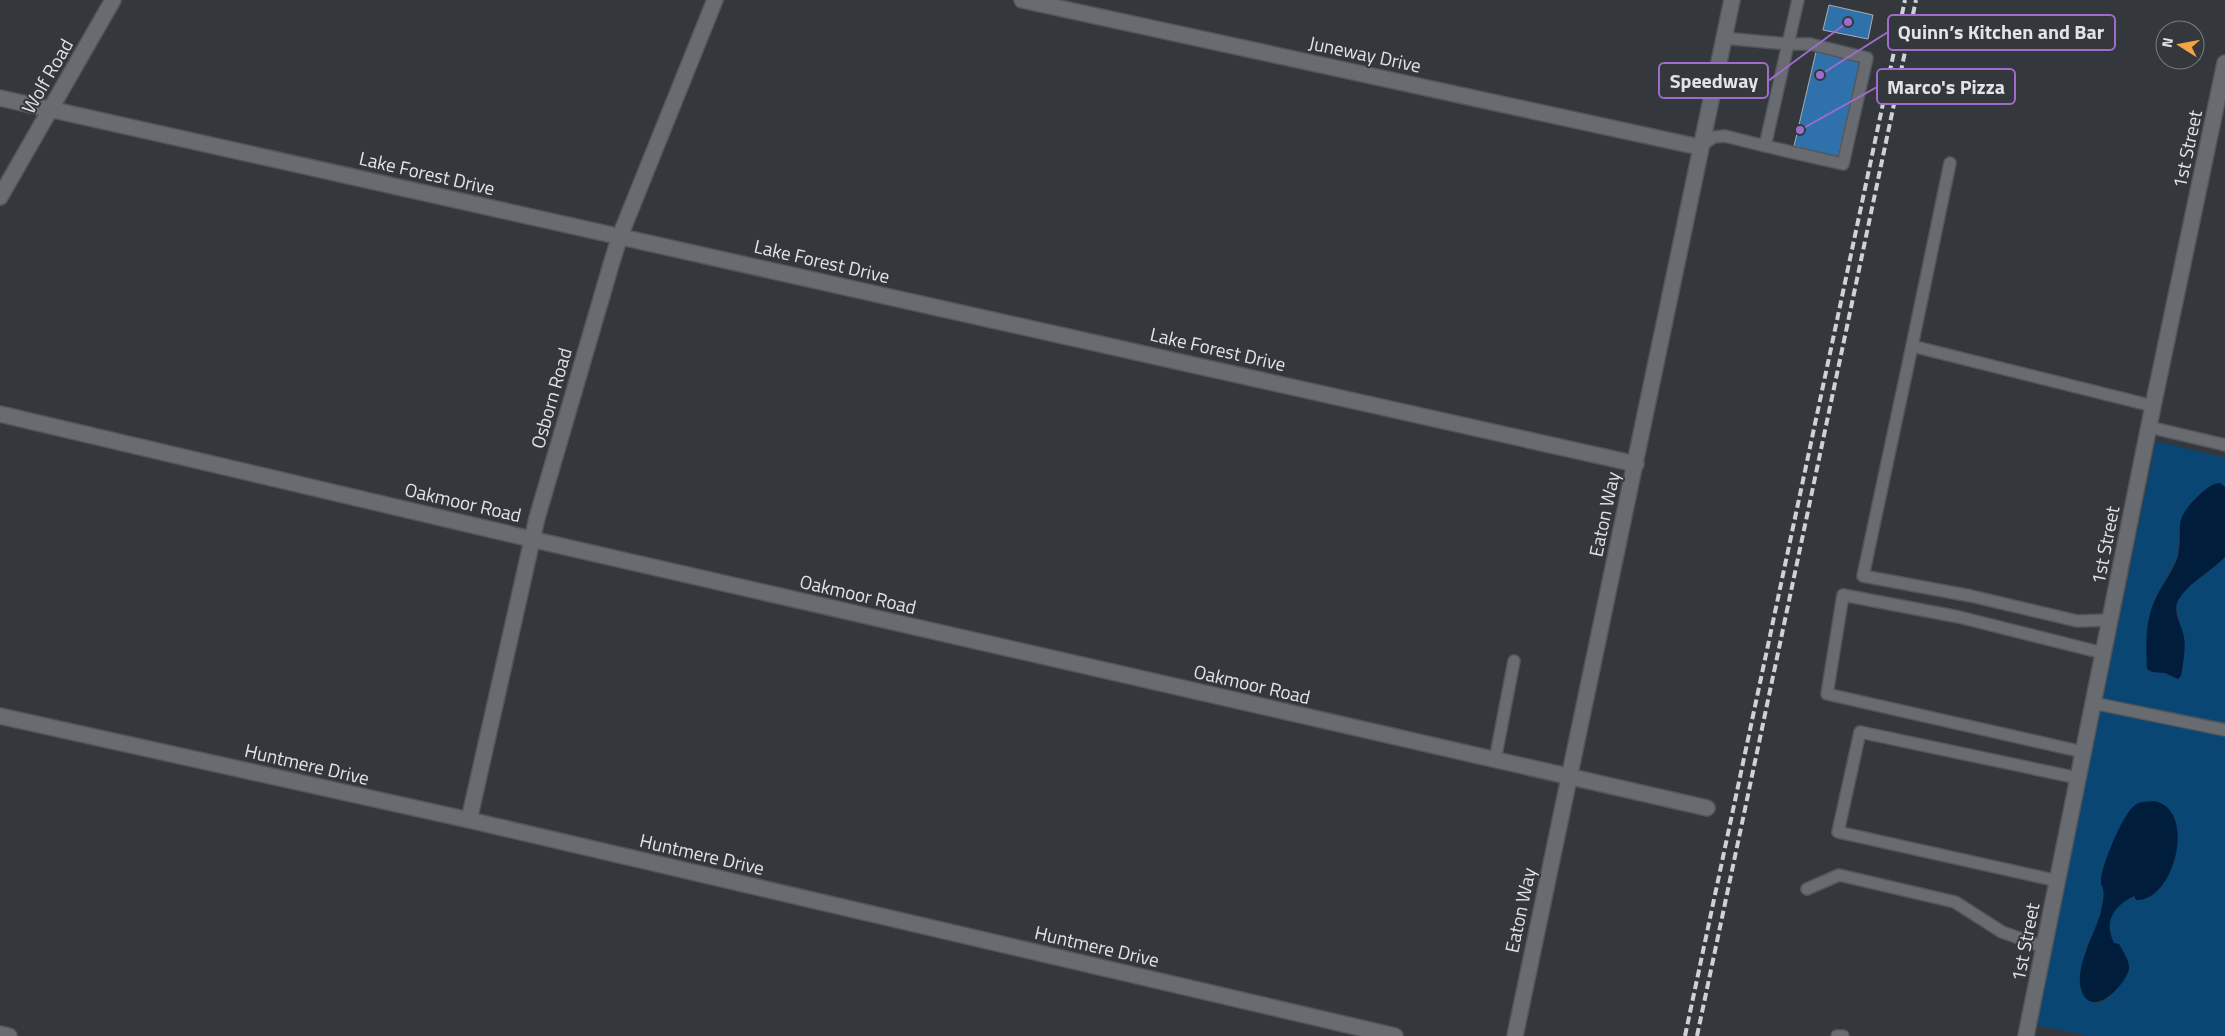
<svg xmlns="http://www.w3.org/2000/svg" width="2225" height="1036" font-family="'Titillium Web',sans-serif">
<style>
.green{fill:#094674;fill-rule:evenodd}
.water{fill:#001e3b}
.building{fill:#2e71ab;stroke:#a9aeb3}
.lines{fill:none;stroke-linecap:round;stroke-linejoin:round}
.service-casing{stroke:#52565a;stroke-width:14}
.minor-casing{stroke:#52565a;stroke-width:18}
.tertiary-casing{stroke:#52565a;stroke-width:18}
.service{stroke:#686c71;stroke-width:11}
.minor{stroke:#686c71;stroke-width:15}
.tertiary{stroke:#686c71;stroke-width:15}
.rail{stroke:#ced2d4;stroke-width:4;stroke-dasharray:8 4;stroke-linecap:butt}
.labels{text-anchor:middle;stroke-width:4;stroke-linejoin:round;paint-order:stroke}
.street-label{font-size:19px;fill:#e1e4e6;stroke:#34383c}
.leader{fill:none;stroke:#9f6ccd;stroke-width:2}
.callout-dot{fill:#9f6ccd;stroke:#34383c;stroke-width:2}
.callout{fill:#34383c;stroke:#9f6ccd;stroke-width:2}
.callout-label{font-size:20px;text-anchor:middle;font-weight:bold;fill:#e1e4e6}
</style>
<rect width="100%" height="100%" fill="#34383c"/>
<path class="green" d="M2156 441 2225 458V487L2220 483 2179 528 2178 556 2154 601 2148 622 2152 672 2165 673 2171 676C2173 665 2182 632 2180 623 2179 615 2174 611 2178 601 2187 582 2211 572 2225 557V1036H2088L2036 1025ZM2175 855C2169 876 2161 890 2141 900L2134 896C2113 906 2103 919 2114 943L2119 944C2122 951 2131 962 2129 970 2127 977 2107 1001 2100 1003 2094 1004 2089 1000 2085 997L2080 978 2087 945 2096 928 2102 906 2104 890Z"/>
<g class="water">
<path d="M2220 483 2225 487V557C2211 572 2190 581 2179 599 2171 612 2182 624 2184 637 2186 649 2183 664 2181 676L2178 679 2165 673 2152 672 2147 669C2146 646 2145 621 2155 600 2161 585 2174 571 2178 556 2184 525 2171 523 2198 496 2205 490 2210 484 2220 483Z"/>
<path d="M2153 801C2198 807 2175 902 2136 900L2134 896C2114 906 2103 921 2114 943L2119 944C2123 951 2129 960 2129 968 2129 980 2094 1021 2082 992 2073 970 2095 933 2101 912 2102 906 2105 895 2103 889 2102 883 2101 889 2101 882 2100 868 2123 814 2134 806 2139 801 2146 802 2153 801Z"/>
</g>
<g class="building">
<path d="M1829 5 1873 15 1868 39 1823 30Z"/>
<path d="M1816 52 1860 62 1838 157 1794 146Z"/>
</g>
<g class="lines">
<g class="service-casing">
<g id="service">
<path d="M1765 146 1843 164 1867 58 1810 44H1788L1798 0"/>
<path d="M1699 147 1714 137 1725 136 1765 146 1788 44 1723 38"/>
<path d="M1912 346 1950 163"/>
<path d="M2149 427 2225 445"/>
<path d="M2110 620 2077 621 1971 596 1863 576 1912 346 2153 406"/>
<path d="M2093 703 2225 730"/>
<path d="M2083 752 1827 694 1843 595 1959 617 2103 653"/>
<path d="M1495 760 1514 661"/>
<path d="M2058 881 1838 832 1860 732 2078 778"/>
<path d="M1807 889 1839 875 1955 902 2002 932 2044 947"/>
<path d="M1837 1036H1843"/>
</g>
</g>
<g class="minor-casing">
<g id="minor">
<path d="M1022 0 1699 147"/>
<path d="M0 98 1636 464"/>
<path d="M0 414 548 543 1707 808"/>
<path d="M0 716 469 820 1395 1036"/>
<path d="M469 820 537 518 613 258 620 236 715 0"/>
<path d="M0 1034 9 1036"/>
<path d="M1515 1036 1732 0"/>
</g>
</g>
<g class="tertiary-casing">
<g id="tertiary">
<path d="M0 197 113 0"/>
<path d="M2026 1036 2153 406 2225 63"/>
</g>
</g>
<use href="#service" class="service"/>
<use href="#minor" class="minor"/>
<use href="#tertiary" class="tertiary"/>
<g class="rail">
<path d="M1685 1036 1905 0"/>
<path d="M1697 1036 1916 0"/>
</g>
</g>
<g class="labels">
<g class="street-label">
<text transform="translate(1365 54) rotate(12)" y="7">Juneway Drive</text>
<text transform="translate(47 76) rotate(-60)" y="7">Wolf Road</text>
<text transform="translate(2187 149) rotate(-78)" y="7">1st Street</text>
<text transform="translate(427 173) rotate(13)" y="7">Lake Forest Drive</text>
<text transform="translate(822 261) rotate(13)" y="7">Lake Forest Drive</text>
<text transform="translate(1218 349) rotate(13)" y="7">Lake Forest Drive</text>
<text transform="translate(551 398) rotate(-74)" y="7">Osborn Road</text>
<text transform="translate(463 502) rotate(13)" y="7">Oakmoor Road</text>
<text transform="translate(1604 514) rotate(-78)" y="7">Eaton Way</text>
<text transform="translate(2105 545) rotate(-79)" y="7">1st Street</text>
<text transform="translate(858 594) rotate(13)" y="7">Oakmoor Road</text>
<text transform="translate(1252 684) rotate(13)" y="7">Oakmoor Road</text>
<text transform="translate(307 764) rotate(13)" y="7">Huntmere Drive</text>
<text transform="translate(702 854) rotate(13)" y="7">Huntmere Drive</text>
<text transform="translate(1520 910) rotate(-78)" y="7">Eaton Way</text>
<text transform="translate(2025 942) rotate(-79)" y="7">1st Street</text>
<text transform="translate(1097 946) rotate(13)" y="7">Huntmere Drive</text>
</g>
</g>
<path class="leader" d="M1820 75L1888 32M1848 22L1768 81M1800 130L1877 87"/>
<g class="callout-dot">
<circle cx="1820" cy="75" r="5"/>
<circle cx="1848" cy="22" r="5"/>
<circle cx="1800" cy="130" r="5"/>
</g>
<g class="callout">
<rect x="1888" y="15" width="227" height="35" rx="5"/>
<rect x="1659" y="63" width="109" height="35" rx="5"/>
<rect x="1877" y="69" width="138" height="35" rx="5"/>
</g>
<g class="callout-label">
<text x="2001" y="39">Quinn’s Kitchen and Bar</text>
<text x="1714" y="88">Speedway</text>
<text x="1946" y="94">Marco's Pizza</text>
</g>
<g transform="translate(2180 45) rotate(281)"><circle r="24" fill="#34383c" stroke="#797d80"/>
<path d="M0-4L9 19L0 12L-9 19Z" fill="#f3a443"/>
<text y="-8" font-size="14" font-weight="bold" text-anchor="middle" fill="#e1e4e6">N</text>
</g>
</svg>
